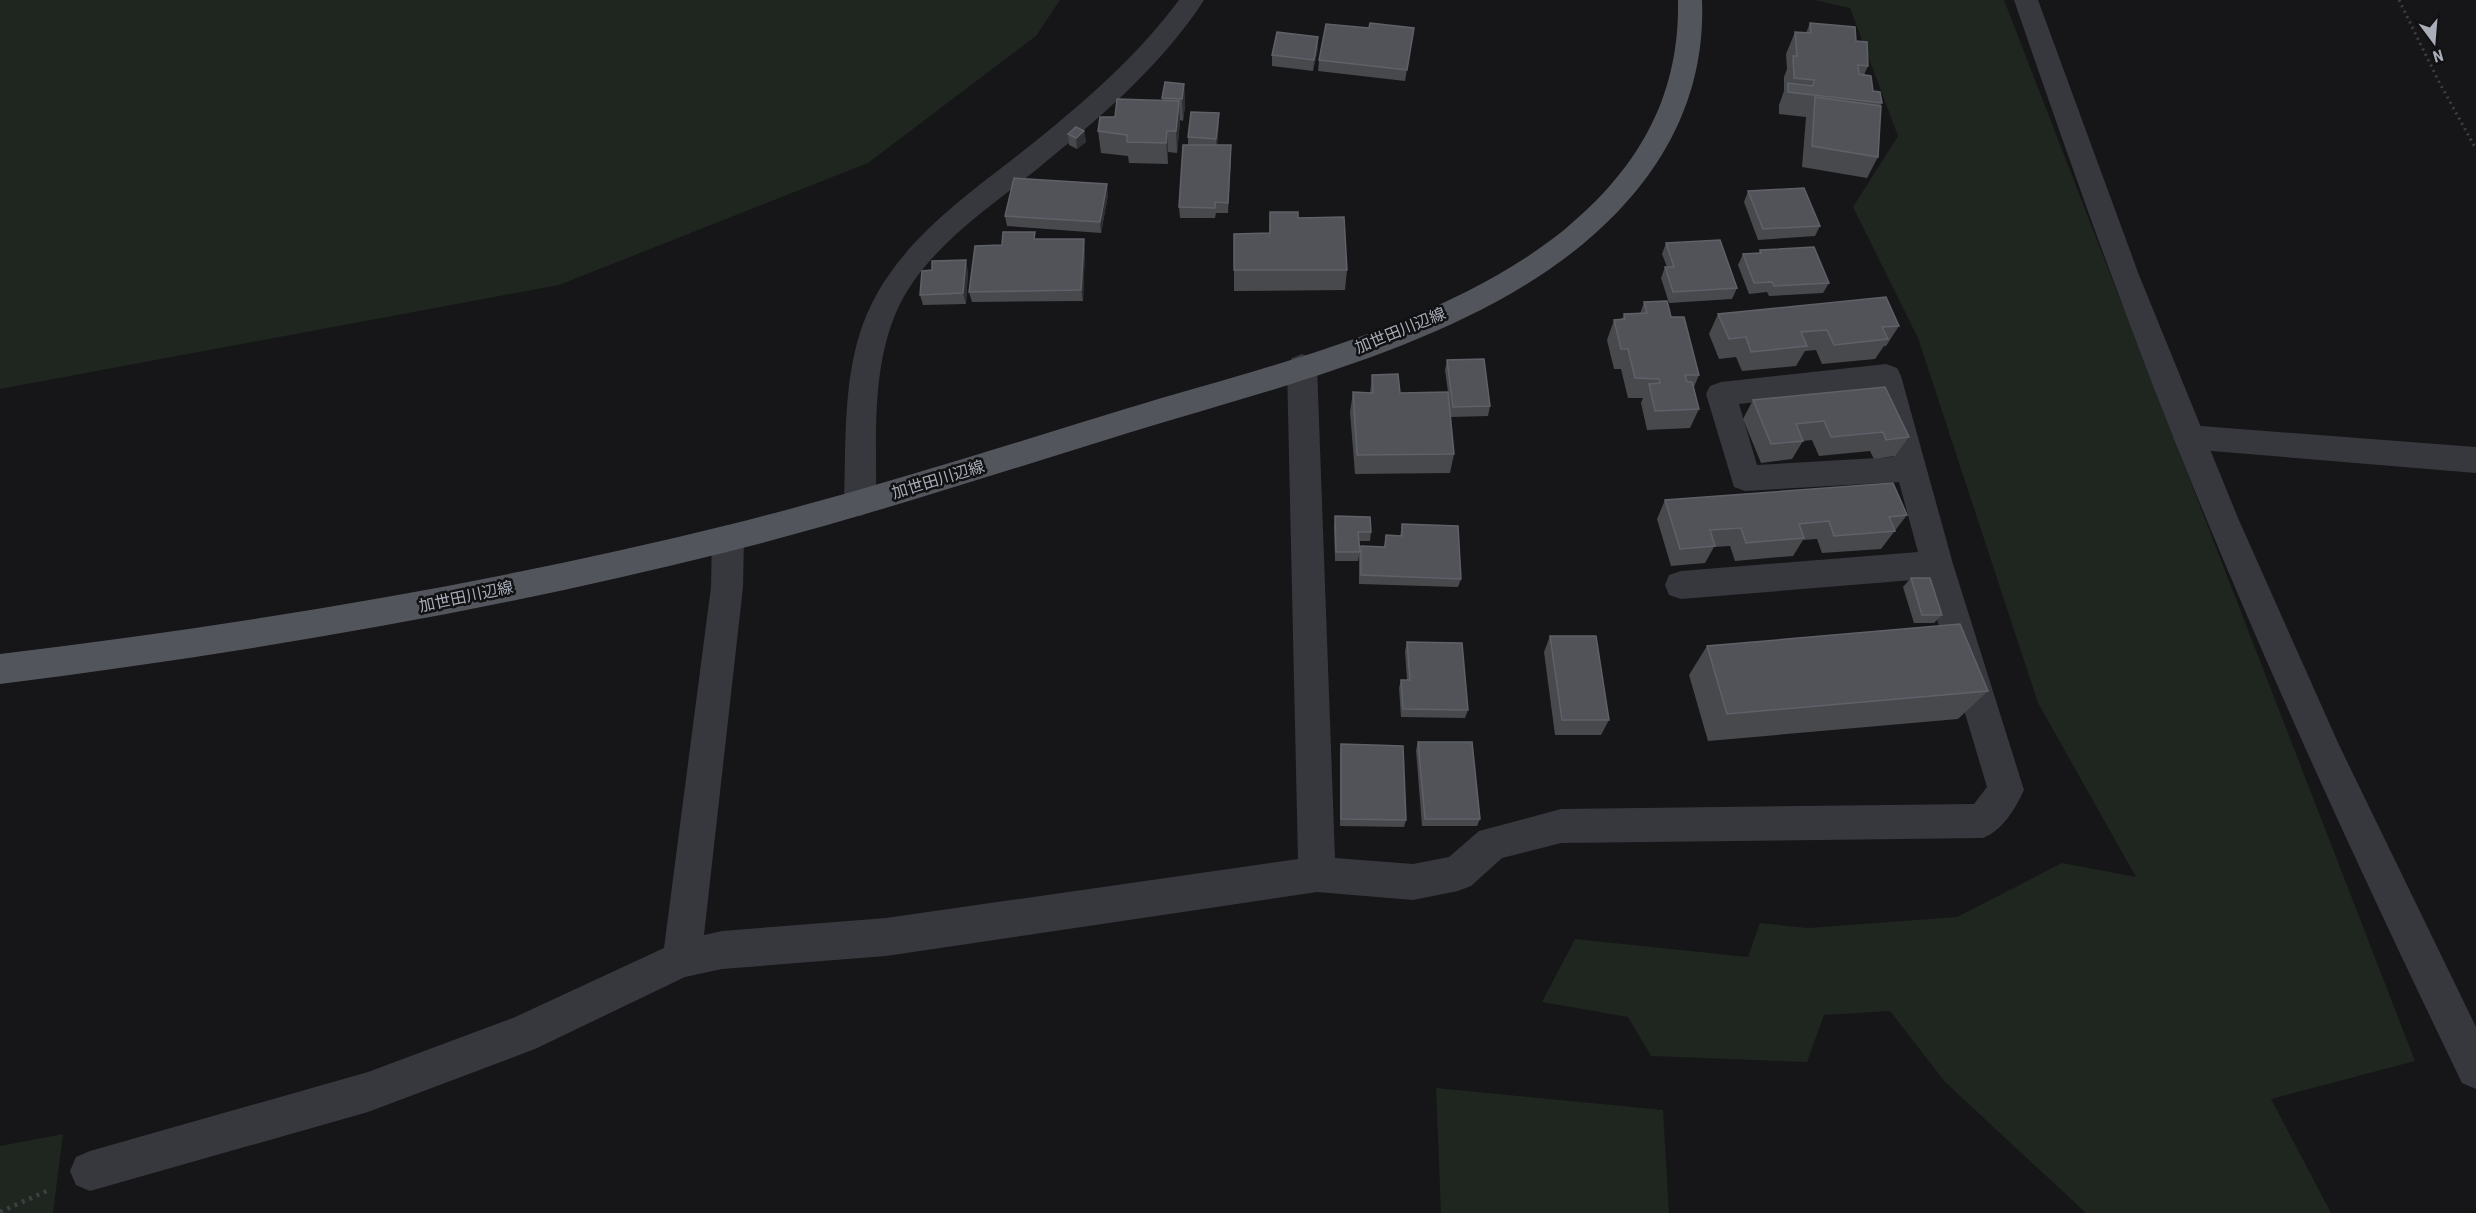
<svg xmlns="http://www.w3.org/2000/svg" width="2476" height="1213" font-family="'Roboto Condensed','Noto Sans JP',sans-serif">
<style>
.green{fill:#1e261f}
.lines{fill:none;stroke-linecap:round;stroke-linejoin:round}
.path-far1{stroke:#3d3f44;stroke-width:3;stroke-dasharray:2 4;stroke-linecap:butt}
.path{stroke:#3d3f44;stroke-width:4.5;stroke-dasharray:3 5;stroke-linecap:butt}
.minor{fill:#37383d;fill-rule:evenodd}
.tertiary{fill:#37383d;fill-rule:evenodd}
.primary{fill:#53555c;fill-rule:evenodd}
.wall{fill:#47494d}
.shaded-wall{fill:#2f3033}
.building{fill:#525359;stroke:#5f6168;stroke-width:1.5}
.labels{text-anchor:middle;stroke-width:5;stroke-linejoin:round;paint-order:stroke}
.street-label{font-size:16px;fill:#a8adb8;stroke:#111113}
</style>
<rect width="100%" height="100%" fill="#161618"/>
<g class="green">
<path d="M0 0H1060L1036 36 868 163 559 285 0 389Z"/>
<path d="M1815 0H2004L2415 1061 2271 1099 2331 1213H2086L1945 1082 1890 1011 1824 1015 1807 1062 1651 1056 1628 1017 1542 1002 1575 939 1748 957 1760 923 1808 928 1957 917 2062 863 2136 877 2038 703 1918 338 1853 207 1898 136 1850 8Z"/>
<path d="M1436 1088 1663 1110 1669 1213H1441Z"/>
<path d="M63 1134 53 1213H0V1146Z"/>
</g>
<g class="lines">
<path class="path-far1" d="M2399 0 2438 80 2476 149"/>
<path class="path" d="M0 1212 51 1189"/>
<g class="minor">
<path d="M1179 0H1204C1161 67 1097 120 1036 170 985 211 921 252 895 315 871 374 877 441 876 503L871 512 860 516 849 512 844 503C846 448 843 389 859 336 886 246 968 196 1037 140 1089 98 1139 54 1179 0Z"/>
<path d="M1302 354 1312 358 1317 366 1335 858 1413 864 1449 857 1479 831 1561 809 1974 804 1987 787 1925 579 1681 599 1669 595 1665 585 1669 575 1681 571 1918 552 1899 482 1745 491 1734 487 1706 394 1710 386 1721 382 1886 364 1897 368 1901 376 1953 564 2024 790C2015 809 2003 830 1983 838L1561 843 1502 858 1471 886 1458 891 1413 900 1317 892 886 956 722 969 685 977 535 1049 368 1112 90 1191 76 1185 70 1171 76 1157 90 1151 368 1072 513 1018 664 948 711 587 712 538 717 528 728 525 739 528 744 538 743 587 704 935 722 931 886 918 1298 859 1287 366 1292 358ZM1875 389 1893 457 1757 465 1739 404Z"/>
<path d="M2188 425 2476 447V473L2188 449 2177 446 2173 437 2177 428Z"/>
</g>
<path class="tertiary" d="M2014 0H2038L2139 275 2238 518 2339 745 2476 1027V1089L2462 1083C2351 853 2244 621 2152 383 2103 256 2058 128 2014 0Z"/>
<path class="primary" d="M1678 0H1702C1706 100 1659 181 1583 244 1461 345 1277 387 1128 433 995 474 862 518 727 552 488 612 245 653 0 684V654C246 624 491 584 732 524 864 491 995 449 1125 409 1270 365 1444 326 1564 230 1638 169 1680 97 1678 0Z"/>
</g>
<g class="wall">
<path d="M1810 23 1856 41 1868 66 1864 75 1873 91 1882 103 1880 106 1878 157 1867 178 1802 167 1806 117 1779 114V105L1784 91V77L1787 69 1786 54 1795 32 1806 33Z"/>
<path d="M1318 37V48L1313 71 1272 66V55Z"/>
<path d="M1412 39 1405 81 1318 71 1319 60Z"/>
<path d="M1184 84 1185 106 1183 121 1180 120 1177 153 1168 152V164L1129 163 1128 156 1101 153 1098 131 1115 117 1162 100V98Z"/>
<path d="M1219 113 1217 145 1231 156 1228 213H1216L1215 218H1180L1179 207 1188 145V137Z"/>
<path d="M1084 131 1086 142 1077 149 1069 145 1068 134Z"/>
<path d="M1748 191 1820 226 1815 236 1758 240 1744 202Z"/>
<path d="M1108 195 1101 233 1007 226 1005 216Z"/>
<path d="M1270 212 1298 218 1347 270 1345 290 1234 291V234L1269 233Z"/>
<path d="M1036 239 1085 249 1083 301 972 302 969 292 1002 245Z"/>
<path d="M1666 243 1737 288 1732 299 1669 303 1661 278 1665 267H1667L1662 254Z"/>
<path d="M1760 250 1829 283 1823 293 1769 296 1767 292 1749 294 1738 265 1743 254H1758Z"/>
<path d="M968 271 966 304 923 305 920 295Z"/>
<path d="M1644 302 1671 317 1699 375 1694 387 1699 409 1690 428 1647 430 1641 403 1643 398H1628L1621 369H1614L1607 340 1614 320 1622 319 1624 314H1640Z"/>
<path d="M1718 314 1899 326 1886 346H1884L1875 359 1822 364 1816 350 1805 351 1796 366 1742 371 1736 357 1719 359 1709 334Z"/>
<path d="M1447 360 1490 406 1488 416 1451 417 1448 395 1454 454 1450 473 1355 474 1350 412 1353 392 1370 393 1372 375 1400 393 1448 392 1445 370Z"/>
<path d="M1753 400 1909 437 1895 456 1874 459 1870 451 1819 456 1812 440 1803 441 1792 459 1761 463 1743 419Z"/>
<path d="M1665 500 1907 515 1881 549 1822 553 1817 539 1803 540 1793 556 1735 561 1730 546 1714 547 1705 563 1671 566 1657 519Z"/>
<path d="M1335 516 1371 532 1370 541H1359L1360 552 1358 561H1335L1334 526Z"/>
<path d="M1402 524 1461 579 1458 587 1359 584V555L1361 546 1384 547 1386 535 1400 536Z"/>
<path d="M1911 578 1942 615 1934 623H1914L1903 587Z"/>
<path d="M1550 636 1609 720 1601 735H1555L1544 652Z"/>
<path d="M1407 642 1468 710 1465 718 1401 717 1399 688 1401 680H1407L1405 651Z"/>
<path d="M1707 646 1988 691 1958 719 1708 741 1689 675Z"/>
<path d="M1418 742 1480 819 1477 826H1422L1416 750Z"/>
<path d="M1341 744 1406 820 1404 827 1340 826V752Z"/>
</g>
<g class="shaded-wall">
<path d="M1318 37V48L1313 71 1314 60Z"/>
<path d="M1184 84 1185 106 1183 121 1182 99Z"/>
<path d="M1179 101 1180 122 1177 153 1176 131Z"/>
<path d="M1219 113V124L1217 150 1216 139Z"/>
<path d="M1084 131 1086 142 1077 149 1076 138Z"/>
<path d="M1167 131 1168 152V164L1166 143Z"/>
<path d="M1107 184 1108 195 1101 233 1100 222Z"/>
<path d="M1084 239 1085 249 1083 301 1081 290Z"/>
<path d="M966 260 968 271 966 304 963 293Z"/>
</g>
<g class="building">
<path d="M1370 23 1414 28 1407 70 1319 60 1326 24 1369 28Z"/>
<path d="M1810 23 1855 27 1856 41 1867 42 1868 66 1858 65 1859 74 1871 76 1873 91 1880 92 1882 103 1788 92V83L1813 86 1814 80 1794 78 1793 56H1797L1795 32 1811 33Z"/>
<path d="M1277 32 1318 37 1314 60 1272 55Z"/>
<path d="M1165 82 1184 84 1182 99 1162 98Z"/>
<path d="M1815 97 1881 106 1878 157 1812 146Z"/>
<path d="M1117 99 1179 101 1176 131H1167L1166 143 1127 142V135L1098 131 1100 117H1115Z"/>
<path d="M1191 112 1219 113 1216 139 1188 137Z"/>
<path d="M1076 127 1084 131 1076 138 1068 134Z"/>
<path d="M1183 145H1231L1228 203 1215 202V208L1179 207Z"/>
<path d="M1014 178 1107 184 1100 222 1005 216Z"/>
<path d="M1804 188 1820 226 1763 229 1748 191Z"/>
<path d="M1270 212H1298V218L1344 217 1347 270H1234V234L1270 233Z"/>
<path d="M1003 232H1035L1034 239H1084L1081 290 969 292 975 246 1002 245Z"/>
<path d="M1720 240 1737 288 1673 292 1665 267H1674L1666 243Z"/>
<path d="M1814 247 1829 283 1774 286 1772 282 1754 283 1743 254 1761 253 1760 250Z"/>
<path d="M966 260 963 293 920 295 922 271 932 270V261Z"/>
<path d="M1886 297 1899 326 1882 327 1888 339 1834 345 1827 330 1801 332 1807 346 1751 352 1746 337 1729 339 1718 314Z"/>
<path d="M1667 301 1671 317H1684L1699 375H1685L1687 382H1692L1699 409 1655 411 1649 384 1660 383 1659 379 1635 378 1628 349H1621L1614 320 1625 319 1624 314 1647 313 1644 302Z"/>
<path d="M1484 359 1490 406 1453 407 1447 360Z"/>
<path d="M1398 374 1400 393 1448 392 1454 454 1357 455 1353 392 1373 393 1372 375Z"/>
<path d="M1885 387 1909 437 1886 440 1883 432 1831 437 1824 421 1796 424 1803 441 1771 444 1753 400Z"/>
<path d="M1893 483 1907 515 1889 517 1895 531 1834 536 1829 521 1799 524 1804 538 1746 543 1741 528 1710 530 1715 546 1680 549 1665 500Z"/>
<path d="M1335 516 1370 517 1371 532H1358L1360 552H1336Z"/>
<path d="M1402 524 1458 526 1461 579 1361 575V546L1385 547 1386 535 1402 536Z"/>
<path d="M1911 578H1930L1942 615H1922Z"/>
<path d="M1960 624 1988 691 1727 714 1707 646Z"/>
<path d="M1550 636H1596L1609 720H1562Z"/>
<path d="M1407 642 1462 643 1468 710 1403 709 1401 680H1410Z"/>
<path d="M1418 742H1472L1480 819H1425Z"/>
<path d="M1341 744 1403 746 1406 820 1341 819Z"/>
</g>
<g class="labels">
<g class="street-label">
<text transform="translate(1400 330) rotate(-22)" y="6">加世田川辺線</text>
<text transform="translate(938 479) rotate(-17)" y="6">加世田川辺線</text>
<text transform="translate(466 596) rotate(-12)" y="6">加世田川辺線</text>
</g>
</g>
<g transform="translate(2434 42) rotate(164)" stroke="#111113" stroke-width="4.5" paint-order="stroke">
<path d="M0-4.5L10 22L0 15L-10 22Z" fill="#a8adb8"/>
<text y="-9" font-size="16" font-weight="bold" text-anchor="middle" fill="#a8adb8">N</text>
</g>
</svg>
